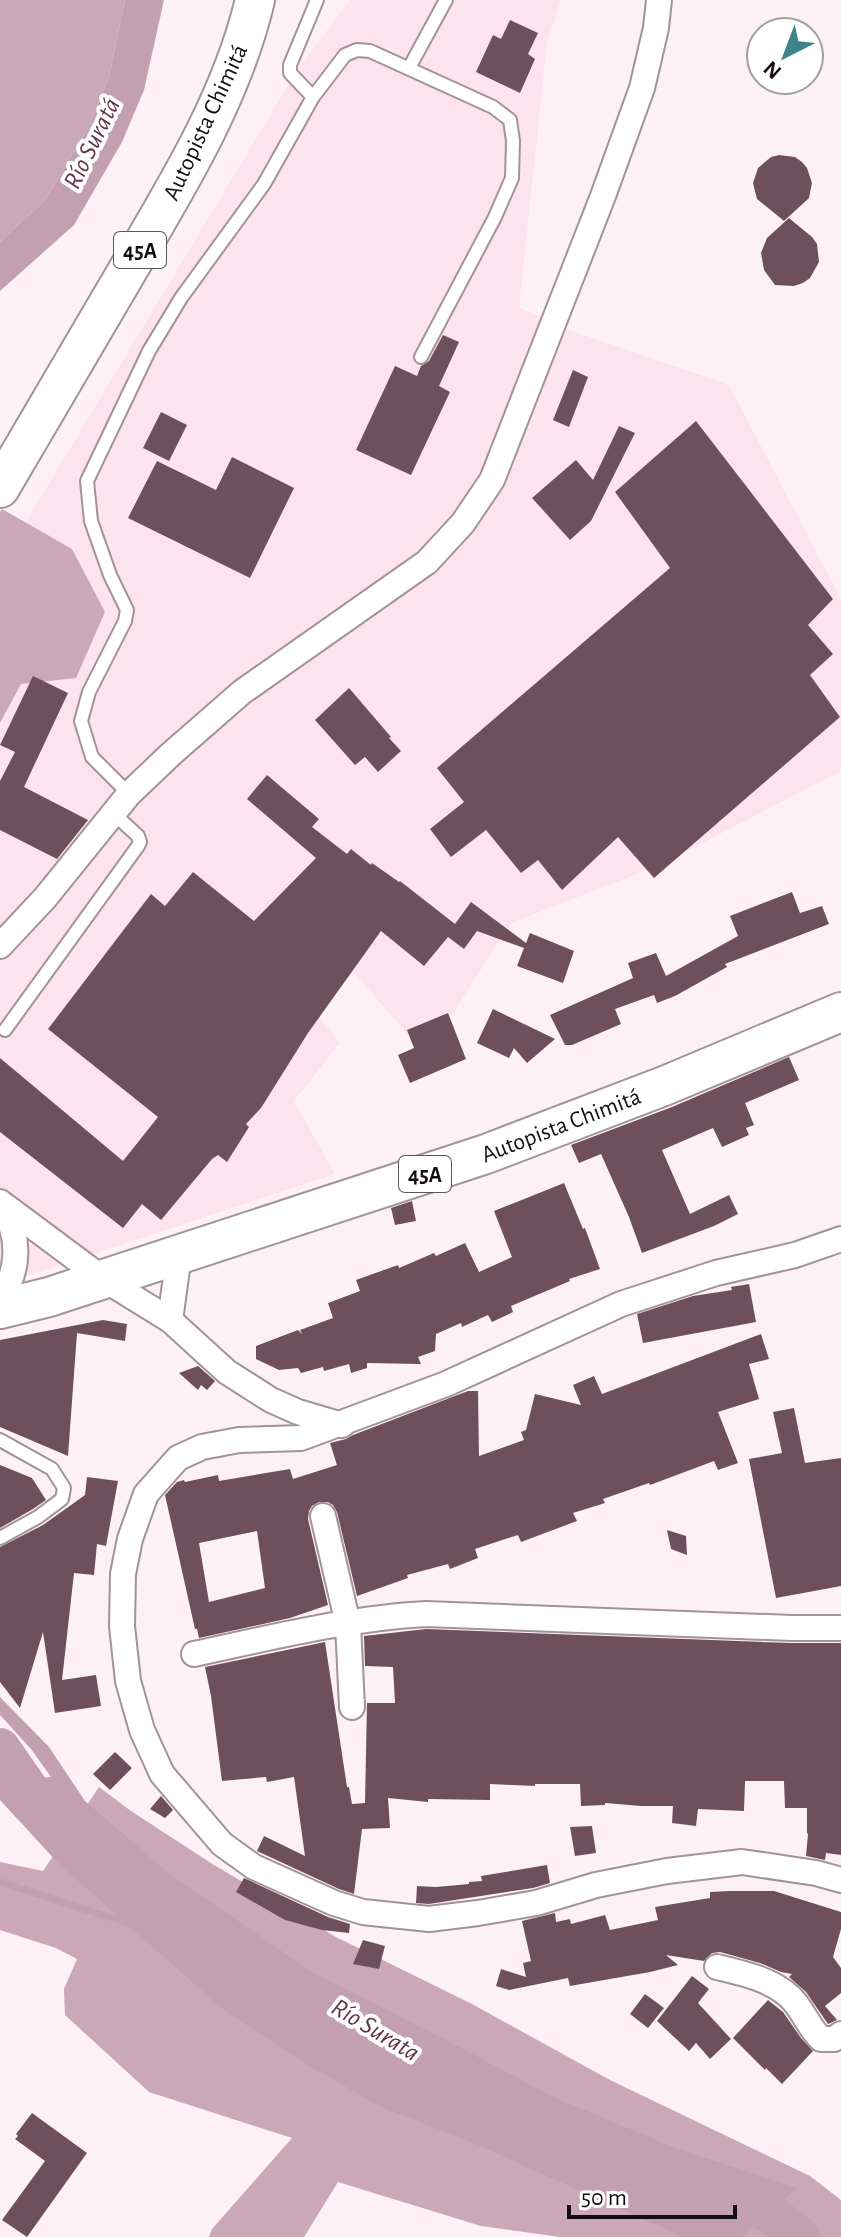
<svg xmlns="http://www.w3.org/2000/svg" width="841" height="2237" font-family="'Alegreya Sans',sans-serif">
<style>
.built{fill:#fce3ee}
.forest{fill:#cba8b7}
.water{fill:#c3a0af}
.lines{fill:none;stroke-linecap:round;stroke-linejoin:round}
.stream{stroke:#c3a0af;stroke-width:7}
.river{stroke:#c3a0af;stroke-width:40}
.building{fill:#6e505d;fill-rule:evenodd}
.service-casing{stroke:#a29399;stroke-width:16}
.minor-casing{stroke:#a29399;stroke-width:28}
.trunk-casing{stroke:#a29399;stroke-width:42}
.service{stroke:#fff;stroke-width:12}
.minor{stroke:#fff;stroke-width:24}
.trunk{stroke:#fff;stroke-width:38}
.labels{text-anchor:middle;stroke-width:8;stroke-linejoin:round;paint-order:stroke}
.shield{fill:#fff;stroke:#5a5658;stroke-width:2}
.shield-label{font-size:22px;font-weight:bold;fill:#140e10}
.street-label{font-size:24px;fill:#140e10;stroke:#fff}
.water-label{font-size:26px;font-style:italic;fill:#623349;stroke:#fff}
</style>
<rect width="100%" height="100%" fill="#fef1f6"/>
<path class="built" d="M350 0H561L547 43 519 307 561 327 729 385 841 599V771L660 865 511 923 453 1013 408 1035 353 971 318 1015 340 1043 294 1101 335 1174 11 1281H0V565L298 69Z"/>
<g class="forest">
<path d="M0 0H125L109 77 88 128 45 200 0 242Z"/>
<path d="M2 509 72 549 105 612 76 678 21 684 0 723V512Z"/>
<path d="M99 1787 131 1811 214 1865 336 1937 472 2004 610 2080 810 2176 841 2200V2237H560L481 2226 338 2182 304 2237H209L212 2229 292 2138 149 2092 65 2015 64 1989 77 1959 56 1948 0 1930V1862L43 1871Z"/>
</g>
<g class="water">
<path d="M125 0H164L144 90 122 142 74 225 0 291V242L45 200 88 128 109 77Z"/>
<path d="M0 1697 49 1747 85 1801 172 1876 317 1975 444 2039 558 2099 678 2149 798 2188 769 2213 799 2237H789L769 2213 742 2237H683L471 2142 381 2107 313 2068 226 2012 58 1863 0 1800V1764L17 1779 51 1777 31 1749 0 1715Z"/>
</g>
<g class="lines">
<path class="stream" d="M0 1882 131 1924"/>
<g class="river">
<path d="M0 1748 37 1801 60 1816"/>
<path d="M722 2190 769 2213 800 2237"/>
</g>
</g>
<g class="building">
<path d="M510 20 538 33 528 54 535 59 520 93 476 72 493 35 501 39Z"/>
<path d="M779 155 795 157 802 162 807 168 812 183 809 198 784 221 757 199 753 183 758 168 771 157Z"/>
<path d="M789 218 812 237 817 244 819 262 810 278 803 283 794 286 775 285 764 270 761 253 767 238Z"/>
<path d="M443 335 459 342 439 386 450 392 411 475 356 450 395 366 417 376 421 366 429 361Z"/>
<path d="M573 370 588 377 569 427 553 420Z"/>
<path d="M161 412 187 425 169 461 143 448Z"/>
<path d="M696 421 833 599 808 625 833 654 810 675 840 717 654 878 618 837 562 890 538 860 521 873 486 830 451 857 430 829 464 802 437 768 670 568 615 492Z"/>
<path d="M619 426 635 433 591 521 570 540 532 498 576 460 593 480Z"/>
<path d="M232 457 294 488 250 578 128 518 157 461 216 490Z"/>
<path d="M33 676 68 693 24 787 88 820 57 859 0 830V781L15 752 0 745Z"/>
<path d="M349 688 391 737 389 738 401 751 378 772 365 757 355 765 315 720Z"/>
<path d="M267 775 319 819 312 827 347 854 351 849 371 865 372 863 399 882 400 881 455 924 471 902 526 943 530 933 574 951 563 983 517 966 524 948 477 931 464 949 448 937 424 966 381 931 308 1033 261 1108 246 1124 249 1127 227 1162 218 1155 212 1159 161 1220 142 1204 123 1228 0 1132V1058L123 1161 158 1117 48 1029 151 894 165 906 193 872 254 921 316 858 247 799Z"/>
<path d="M792 892 800 913 822 906 829 924 725 964 727 967 675 996 657 1003 654 995 615 1009 621 1024 572 1045H565L550 1015 633 978 628 963 656 953 666 976 738 936 730 916Z"/>
<path d="M493 1009 555 1039 527 1063 514 1048 509 1058 477 1043Z"/>
<path d="M448 1013 466 1059 410 1083 398 1055 414 1048 407 1030Z"/>
<path d="M789 1057 799 1080 745 1103 754 1125 746 1128 749 1135 722 1147 713 1128 662 1150 690 1214 729 1195 738 1214 714 1226 642 1253 629 1217 601 1154 579 1163 571 1145 672 1107Z"/>
<path d="M564 1183 583 1229 585 1228 600 1269 569 1279 570 1281 511 1306 513 1312 492 1322 488 1315 462 1327 461 1323 436 1334 435 1351 418 1357 421 1364 367 1363V1368L351 1373 349 1364 324 1371 323 1367 301 1373 298 1368 279 1370 256 1359V1346L298 1330 302 1334 300 1330 333 1318 328 1303 360 1291 356 1280 398 1265 399 1268 434 1253 436 1256 465 1243 479 1272 512 1257 494 1211Z"/>
<path d="M412 1201 416 1221 395 1225 391 1208Z"/>
<path d="M749 1284 756 1322 643 1343 637 1314 693 1296 732 1290 731 1287Z"/>
<path d="M103 1320 127 1324 125 1341 77 1333 68 1456 0 1427V1340Z"/>
<path d="M761 1334 769 1359 749 1364 759 1399 718 1412 738 1463 718 1470 714 1461 650 1485 649 1483 603 1499 605 1503 573 1513 577 1521 521 1542 518 1535 475 1549 478 1558 450 1569 448 1564 407 1575 408 1578 357 1596 337 1512 333 1505 328 1502H319L312 1506 309 1511 308 1519 328 1605 290 1618 199 1638 197 1629H195L165 1495 177 1482 184 1480 185 1482 218 1475 219 1481 290 1469 293 1479 337 1465 330 1443 346 1439 353 1435 468 1391H478L479 1456 524 1440 521 1432 526 1430 535 1394 581 1405 573 1385 594 1376 602 1394ZM257 1531 265 1588 209 1602 199 1543Z"/>
<path d="M198 1366 215 1381 207 1390 201 1385 198 1390 179 1373Z"/>
<path d="M794 1408 805 1463 841 1458V1586L776 1598 749 1459 782 1453 773 1412Z"/>
<path d="M0 1465 32 1478 46 1500 33 1509 0 1528Z"/>
<path d="M87 1477 118 1481 106 1546 97 1544 94 1575 74 1573 62 1680 96 1675 101 1706 55 1713 43 1632 20 1708 0 1682V1547L43 1525 85 1495Z"/>
<path d="M667 1530 686 1536 687 1555 671 1549Z"/>
<path d="M426 1629 791 1643H841V1855L826 1853 825 1860 806 1856 808 1834 807 1833V1808H785L784 1781H745L744 1811 698 1809 696 1826 672 1823 673 1806H641L605 1803V1805L581 1806 580 1784H535V1786L490 1784V1800L428 1799V1802L388 1798 390 1828 362 1829 354 1894 339 1889 257 1851 264 1836 305 1856 294 1777 267 1782 266 1777 222 1781 211 1696 205 1667 325 1642 347 1787H349L352 1804 365 1803 367 1703H395L393 1667 365 1666 364 1636Z"/>
<path d="M115 1752 132 1768 110 1790 93 1774Z"/>
<path d="M161 1796 173 1810 165 1818 150 1809Z"/>
<path d="M592 1826 596 1853 575 1856 570 1827Z"/>
<path d="M547 1865 550 1883 533 1888 429 1904 416 1903 417 1886 436 1887 469 1884V1882L482 1881 481 1876Z"/>
<path d="M244 1878 328 1917 350 1924 349 1933 322 1930 285 1920 236 1892Z"/>
<path d="M729 1891H774L841 1912V1929L833 1957 841 1968V1993L825 2006 837 2020 828 2024 806 1992 789 1977 792 1974 781 1972 760 1963 720 1952 712 1953 704 1961 666 1955 678 1965 650 1972 570 1986 568 1978 509 1990 496 1986 501 1969 526 1977 523 1963 531 1961 522 1921 555 1913 556 1922 570 1919 571 1924 605 1915 610 1930 658 1920 655 1907 710 1898V1892Z"/>
<path d="M363 1940 385 1946 379 1969 353 1964Z"/>
<path d="M692 1976 709 1989 698 2003 731 2039 710 2059 696 2043 689 2051 657 2021Z"/>
<path d="M645 1994 664 2008 648 2028 630 2014Z"/>
<path d="M768 2000 783 2012 801 2038 813 2051 782 2084 766 2068 765 2070 733 2038Z"/>
<path d="M32 2113 87 2153 27 2237 2 2220 45 2161 15 2139 18 2136 16 2134Z"/>
</g>
<g class="lines">
<g class="service-casing">
<g id="service">
<path d="M409 68 446 0"/>
<path d="M313 97 290 73V65L317 0"/>
<path d="M129 794 92 757 81 721 89 692 125 621 127 610 110 575 91 521 87 481 149 351 181 298 264 184 313 97 345 55 357 50 370 51 493 107 510 120 513 141 512 178 495 217 421 357"/>
<path d="M5 1030 138 846 140 842 138 836 113 813"/>
<path d="M0 1440 52 1469 64 1488 62 1499 38 1517 0 1538"/>
</g>
</g>
<g class="minor-casing">
<g id="minor">
<path d="M0 946 45 898 129 794 171 754 242 692 427 562 463 523 492 480 603 196 642 88 656 28 659 0"/>
<path d="M0 1202 102 1278 170 1320 227 1372 271 1400 298 1412 342 1425"/>
<path d="M841 1239 795 1255 716 1273 621 1304 446 1384 301 1438 239 1440 202 1447 178 1458 146 1494 130 1539 123 1574 122 1626 128 1681 142 1730 162 1774 222 1844 254 1867 334 1903 363 1912 429 1919 478 1913 536 1903 596 1885 667 1871 742 1862 816 1873 841 1880"/>
<path d="M0 1299C20 1270 20 1237 3 1207"/>
<path d="M170 1320 179 1255"/>
<path d="M323 1516 348 1624 352 1707"/>
<path d="M194 1654C269 1638 349 1618 426 1614L792 1628H841"/>
<path d="M717 1967C742 1973 771 1979 790 1997 803 2009 808 2027 821 2039H834L841 2034"/>
</g>
</g>
<g class="trunk-casing">
<g id="trunk">
<path d="M0 488C43 415 86 342 129 268 179 183 232 97 255 0"/>
<path d="M0 1309 49 1297 486 1154 664 1086 841 1012"/>
</g>
</g>
<use href="#service" class="service"/>
<use href="#minor" class="minor"/>
<use href="#trunk" class="trunk"/>
</g>
<g class="labels">
<g class="shield">
<rect x="114" y="232" width="52" height="36" rx="6"/>
<rect x="399" y="1156" width="52" height="36" rx="6"/>
</g>
<g class="shield-label">
<text x="140" y="258">45A</text>
<text x="425" y="1182">45A</text>
</g>
<g class="street-label">
<text transform="translate(205 122) rotate(-65)" y="8">Autopista Chimitá</text>
<text transform="translate(561 1125) rotate(-21)" y="8">Autopista Chimitá</text>
</g>
<g class="water-label">
<text transform="translate(91 143) rotate(-64)" y="9">Río Suratá</text>
<text transform="translate(376 2029) rotate(31)" y="9">Río Surata</text>
</g>
</g>
<g transform="translate(785 56) rotate(222)"><circle r="38" fill="#ffffff" stroke="#a19f9f" stroke-width="2"/>
<path d="M0-6L14 30L0 20L-14 30Z" fill="#3c8489"/>
<text y="-12" font-size="22" font-weight="bold" text-anchor="middle" fill="#140e10">N</text>
</g>
<path d="M569 2205v12h166v-12" fill="none" stroke="#140e10" stroke-width="4"/>
<text x="581" y="2205" font-size="24" fill="#140e10" stroke="#ffffff" stroke-width="6" paint-order="stroke">50 m</text>
</svg>
